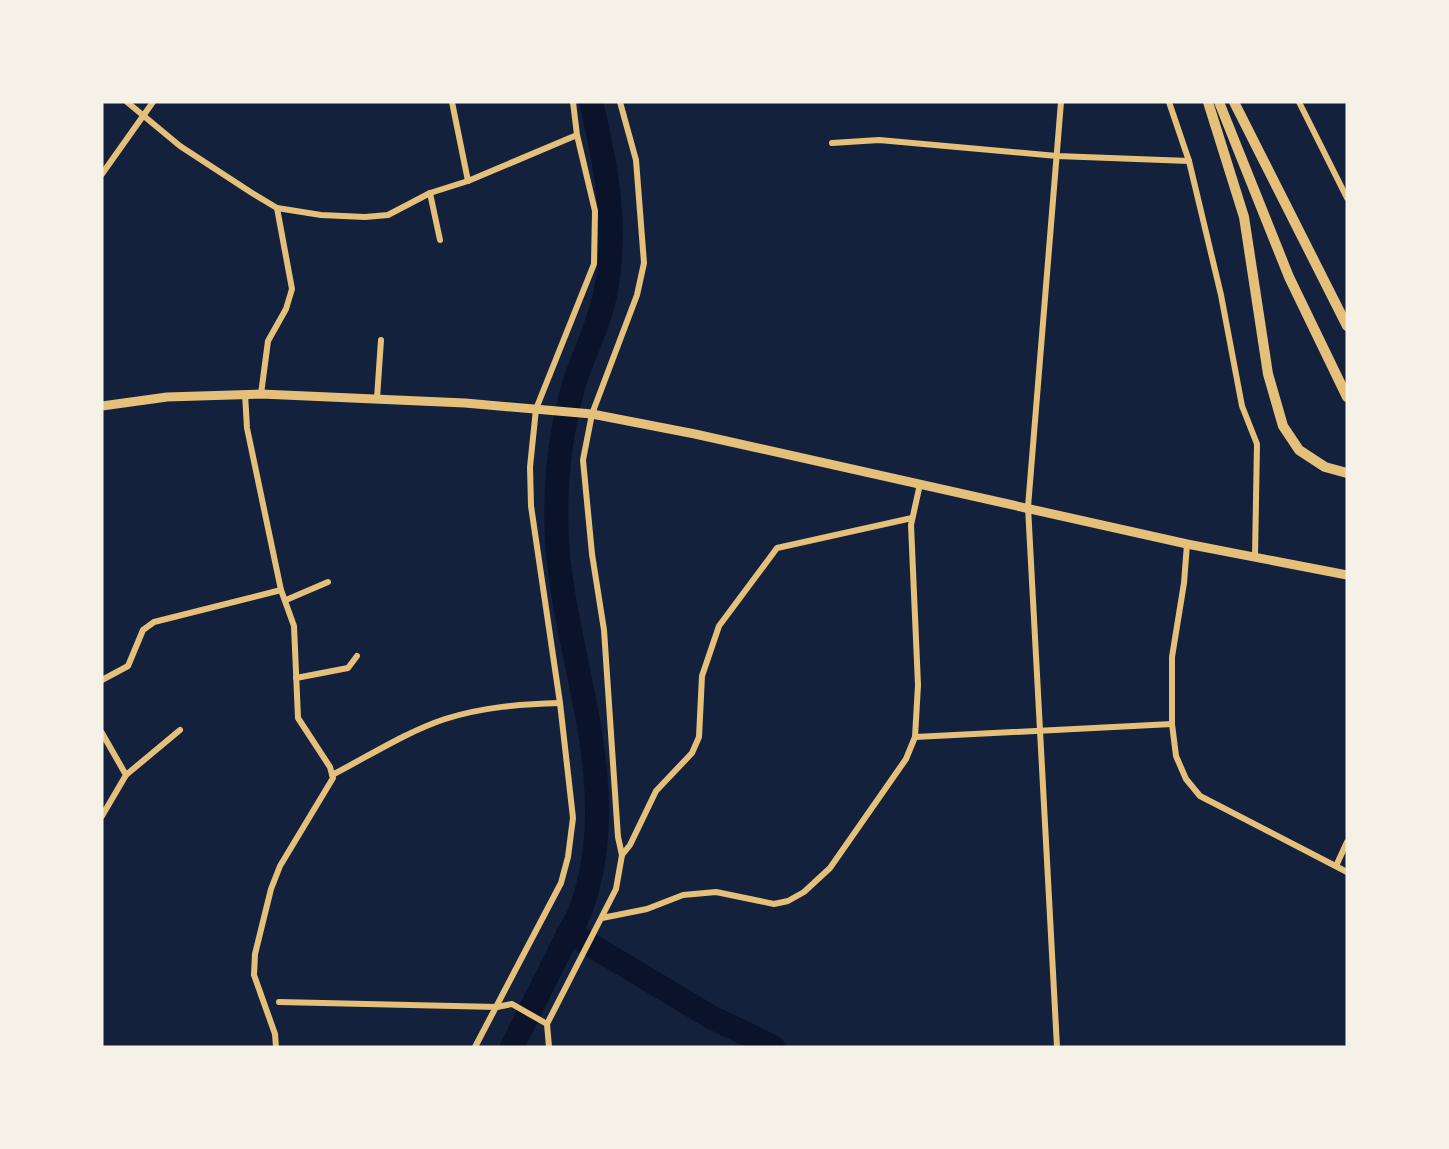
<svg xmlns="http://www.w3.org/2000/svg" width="1449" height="1149" font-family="Rubik,sans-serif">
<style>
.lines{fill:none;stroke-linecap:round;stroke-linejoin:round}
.river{stroke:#0b132b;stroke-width:24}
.minor{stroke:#e5c07b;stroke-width:6}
.primary{stroke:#e5c07b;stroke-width:9}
.motorway{stroke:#e5c07b;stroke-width:10}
</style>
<rect width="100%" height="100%" fill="#14213d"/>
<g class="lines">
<g class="river">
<path d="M569 932 711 1017 773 1047"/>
<path d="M512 1047 569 932C579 918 584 903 588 886 618 772 565 656 557 542 554 490 560 434 574 384 584 353 600 323 606 290 618 225 606 165 591 102"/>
</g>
<g class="minor">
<path d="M127 102 180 146 252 193 277 208 321 215 365 217 388 215 430 193 468 181 577 135"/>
<path d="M452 102 468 181"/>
<path d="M1169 102 1189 161 1221 295 1242 406 1257 444 1255 556"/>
<path d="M1299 102 1347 198"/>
<path d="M832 143 879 140 1057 156 1189 161"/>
<path d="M102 174 153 102"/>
<path d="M430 193 440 240"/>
<path d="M245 394 247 428 281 590 294 626 298 718 330 767 333 778 280 866 271 889 255 954 254 975 275 1034 276 1047"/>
<path d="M261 394 268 341 286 309 292 289 277 208"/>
<path d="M377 398 381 340"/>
<path d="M1187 544 1184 583 1172 657V724L1176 756 1186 779 1200 796 1347 872"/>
<path d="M286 600 328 582"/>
<path d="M296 678 348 668 357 656"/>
<path d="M102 680 128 666 143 630 154 622 281 590"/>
<path d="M102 733 126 775 102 816"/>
<path d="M915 737 1172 724"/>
<path d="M126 775 180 730"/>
<path d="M332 775C369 756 406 732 445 719 483 707 521 704 560 703"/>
<path d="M622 855 630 845 656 791 692 753 699 737 702 676 719 626 777 548 912 518"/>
<path d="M1336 866 1347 842"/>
<path d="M602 918 647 909 683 895 716 892 774 904 788 901 804 892 830 868 906 759 915 737 918 685 911 525 920 484"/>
<path d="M279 1002 497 1007 512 1004 547 1024"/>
<path d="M475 1047 561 883 568 857 573 818 560 703 531 506 530 467 536 409 594 264 595 211 577 135 573 102"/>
<path d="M549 1047 547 1024 616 889 622 855 618 837 604 630 592 554 583 460 592 414 637 295 644 263 636 160 620 102"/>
<path d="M1057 1047 1028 507 1061 102"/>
</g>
<path class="primary" d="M102 406 167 397 261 394 465 403 592 414 695 434 1187 544 1347 575"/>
<g class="motorway">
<path d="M1208 102 1244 217 1268 374 1283 426 1299 450 1325 467 1347 473"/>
<path d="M1219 102 1289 277 1347 397"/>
<path d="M1234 102 1347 326"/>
</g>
</g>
<rect width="1449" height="1149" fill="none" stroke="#f6f1e7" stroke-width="207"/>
</svg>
